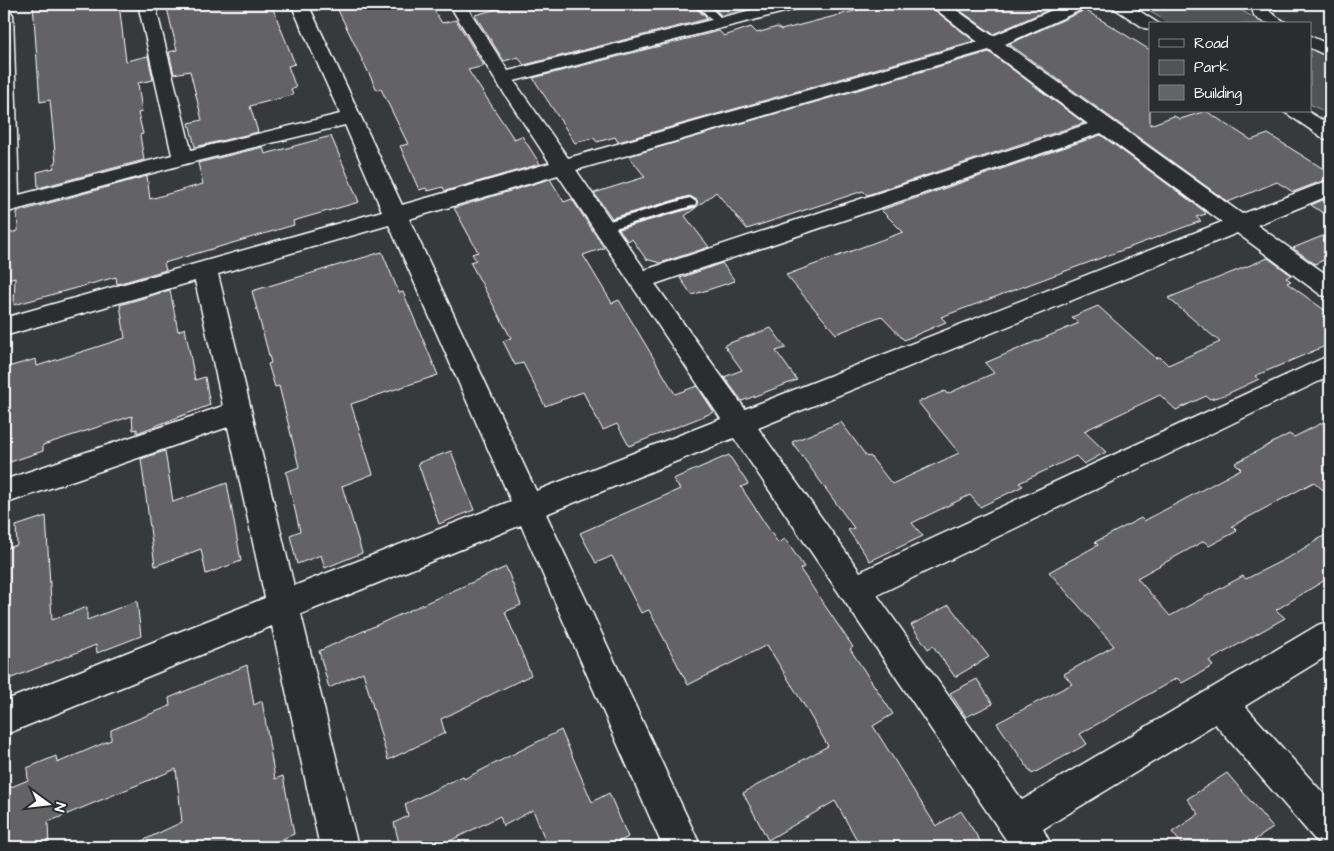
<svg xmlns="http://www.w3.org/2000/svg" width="1334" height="851" font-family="'Architects Daughter',sans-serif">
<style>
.green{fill:#505354;stroke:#a8a9aa}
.building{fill:#636465;stroke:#fff}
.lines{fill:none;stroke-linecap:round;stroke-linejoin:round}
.service-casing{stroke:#fff;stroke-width:4}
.minor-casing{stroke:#fff;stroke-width:3}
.tertiary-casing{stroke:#fff;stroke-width:3}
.service{fill:#2a2d2e;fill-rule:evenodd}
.minor{fill:#2a2d2e;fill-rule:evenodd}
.tertiary{fill:#2a2d2e;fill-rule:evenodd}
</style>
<rect width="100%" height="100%" fill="#373a3b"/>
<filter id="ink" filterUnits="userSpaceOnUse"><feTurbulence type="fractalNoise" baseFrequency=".02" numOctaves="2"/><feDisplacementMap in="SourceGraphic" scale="10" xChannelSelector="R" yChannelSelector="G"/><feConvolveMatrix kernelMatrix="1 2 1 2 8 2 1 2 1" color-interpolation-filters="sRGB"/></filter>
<g filter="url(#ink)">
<g class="green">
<path d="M710 4H766L722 15Z"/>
<path d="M1137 4H1229L1266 24H1171Z"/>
<path d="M1310 48 1330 59V115L1310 104Z"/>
</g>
<g class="building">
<path d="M33 4H119L126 61 148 56 153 80 138 83 142 112 138 113 143 134 140 135 144 160 38 188 37 172 54 168 53 164 56 163 50 100 40 102Z"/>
<path d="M166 4H271L295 64 288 66 296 88 291 89 293 95 250 106 258 132 195 147 189 123 202 120 190 71 174 74 169 52 177 50Z"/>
<path d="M335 4H430L442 23 456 20 484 66 468 70 514 139 522 136 540 164 445 191 443 187 428 191 426 188 419 190 400 146 408 144 381 89 377 90Z"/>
<path d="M515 4H692L707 19 524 65 518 57 504 61 475 15Z"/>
<path d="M851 4H927L974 41 618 142 615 137 597 142 594 138 575 143 533 78 719 31 724 36 751 27 757 33 777 27 781 30 858 10Z"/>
<path d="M951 4H1062L993 34Z"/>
<path d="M1085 10 1150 50V125L1174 116 1180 119 1206 111 1251 140 1268 134 1330 173V178L1293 192 1277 182 1228 202 1009 44Z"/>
<path d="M989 52 1084 123 867 195 863 191 747 229 716 192 685 216 709 247 660 263 646 259 632 239 627 241 619 229 696 207 697 200 689 196 612 218 594 193 645 177 629 156Z"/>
<path d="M1101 135 1204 211 1206 214 1196 217 1201 221 941 317 946 322 904 340 881 316 836 334 786 275 903 232 881 210Z"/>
<path d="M331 136 359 202 293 221 294 225 164 263 166 270 117 284 116 277 14 305 15 277 4 280V234L18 231 17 212 147 176 150 199 203 184 198 163 263 147 265 154Z"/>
<path d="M550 179 564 202 572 199 604 248 583 255 612 303 619 300 675 394 697 386 714 412 629 446 617 424 603 430 583 392 545 406 523 363 515 365 503 341 511 338 470 262 476 260 472 254 478 252 454 208Z"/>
<path d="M1330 197V218L1311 205Z"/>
<path d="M1330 233V257L1315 264 1293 248Z"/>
<path d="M382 252 399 293 403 292 438 375 351 404 373 474 342 486 362 553 325 568 321 555 297 564 290 535 300 531 286 472 299 467 279 386 275 387 268 364 271 363 252 291Z"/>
<path d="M1268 258 1291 275 1286 278 1291 281 1287 283 1330 314V344L1255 376 1259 379 1225 395 1210 399 1206 396 1176 410 1160 395 1084 431 1106 452 1084 464 1076 456 1019 483 1023 486 980 507 970 495 912 523 923 536 870 561 848 530 854 528 792 442 841 422 867 457 870 456 892 484 959 453 918 402 945 391 947 394 994 373 985 363 1079 323 1072 317 1098 306 1156 358 1160 357 1168 365 1220 342 1168 298Z"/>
<path d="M722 263 735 281 692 295 680 278Z"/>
<path d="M170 290 178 331 185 328 195 380 205 377 210 405 137 433V429L133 430 132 416 43 445V451L4 464V368L36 359 37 366 125 338 120 305Z"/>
<path d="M771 328 786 348 776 351 797 380 742 401 724 377 742 370 724 345Z"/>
<path d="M1330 419V496L1314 482 1232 526 1237 531 1209 546 1204 541 1137 578 1170 616 1243 576 1246 579 1293 555 1330 532V577L1276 610 1285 618 1209 661 1213 666 1182 683 1177 678 1080 734 1087 744 1032 774 997 723 1072 684 1064 674 1114 646 1049 572 1098 545 1095 542 1141 518 1144 521 1241 469 1235 463 1289 434 1294 437Z"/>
<path d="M165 451 173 502 227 483 241 561 206 574 201 549 155 566 141 459Z"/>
<path d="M451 451 474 510 439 524 418 463Z"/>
<path d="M729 455 748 484 741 487 778 543 785 539 804 567 800 569 853 647 850 649 893 714 873 726 936 826 961 811 984 847H861L835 801 768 840 743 793 828 746 804 705 767 645 688 685 649 610 641 613 612 556 596 563 580 533 680 489 673 479Z"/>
<path d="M46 516 52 620 87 607V620L137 601 141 636 97 653 96 645 4 681V549L17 545 16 526Z"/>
<path d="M506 567 521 605 505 612 531 675 441 719 445 733 388 760 363 672 329 688 319 651Z"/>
<path d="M949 605 989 657 955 677 933 646 928 649 911 625Z"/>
<path d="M247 665 254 705 262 701 275 779 283 776 294 834 265 847H129L182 822 176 769 48 822 49 847H4V790L28 780 27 768 56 756 57 763 111 740V730L170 706 169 698Z"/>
<path d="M977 679 993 704 966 717 950 693Z"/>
<path d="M561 730 592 802 609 793 628 837 609 847H548L533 810 503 826 500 816 438 847H400L394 823 408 816 405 804 463 776 464 779Z"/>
<path d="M1227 773 1273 828 1244 847H1184L1172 832 1199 814 1187 799Z"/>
</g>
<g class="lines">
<g class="service-casing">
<g id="service">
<path d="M696 4H707L726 23 725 25H717Z"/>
<path d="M690 198 696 202 695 205 604 231 597 227 599 224Z"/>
</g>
</g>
<g class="minor-casing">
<g id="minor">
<path d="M138 4H155L191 150 340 114 291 4H308L402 205 550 163 494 78 449 4H465L508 71 775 4H803L800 8 514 81 568 158 978 42 929 4H948L993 36 1066 4H1087L1085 8 1005 44 1242 214 1330 180V195L1257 225 1330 277V297L1321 295 1237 233 758 428 860 572 1330 355V376L877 595 1022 800 1318 625 1330 621V654L1245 706 1330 801V847L1317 842 1215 724 1043 829 1052 847H1011L734 438 546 514 701 847H663L521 525 301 614 358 847H320L272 626 4 735V701L265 598 228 427 4 504V480L223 406 195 281 4 336V318L382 211 345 125 189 163 4 213V10L10 11 13 15 19 195 172 155ZM989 50 1088 124 645 270 576 170ZM1101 133 1222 222 745 409 655 284ZM558 175 721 419 536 491 409 219ZM389 225 511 501 294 586 218 274Z"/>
<path d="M1254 4H1278L1276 8 1270 9V12L1288 24C1274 24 1247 24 1254 4Z"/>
<path d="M1310 36 1330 45V57L1310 48Z"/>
</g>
</g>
<g class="tertiary-casing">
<g id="tertiary">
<path d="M1108 4H1129L1159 24H1150V29L1144 28Z"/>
<path d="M1283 111H1307L1330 125V140L1323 138Z"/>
</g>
</g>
<use href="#service" class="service"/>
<use href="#minor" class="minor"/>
<use href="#tertiary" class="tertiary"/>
</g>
</g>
<rect width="1334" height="851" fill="none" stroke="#2a2d2e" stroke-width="20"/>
<rect x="10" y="10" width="1314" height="831" fill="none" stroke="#fff" stroke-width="2" filter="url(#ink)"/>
<rect x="1149" y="22" width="162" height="90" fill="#2a2d2e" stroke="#7f8182"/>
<rect x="1159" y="39" width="25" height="8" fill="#2a2d2e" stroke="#7f8182"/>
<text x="1194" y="48" font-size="15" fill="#ffffff">Road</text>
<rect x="1159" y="60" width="25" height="15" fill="#505354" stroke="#7f8182"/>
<text x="1194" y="72" font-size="15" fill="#ffffff">Park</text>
<rect x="1159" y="85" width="25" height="15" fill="#636465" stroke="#7f8182"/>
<text x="1194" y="98" font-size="15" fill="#ffffff">Building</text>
<g transform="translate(48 804) rotate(105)" stroke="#2a2d2e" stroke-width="4" paint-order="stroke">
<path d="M0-4L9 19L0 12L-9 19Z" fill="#ffffff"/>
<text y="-8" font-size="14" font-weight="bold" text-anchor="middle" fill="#ffffff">N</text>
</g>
</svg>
